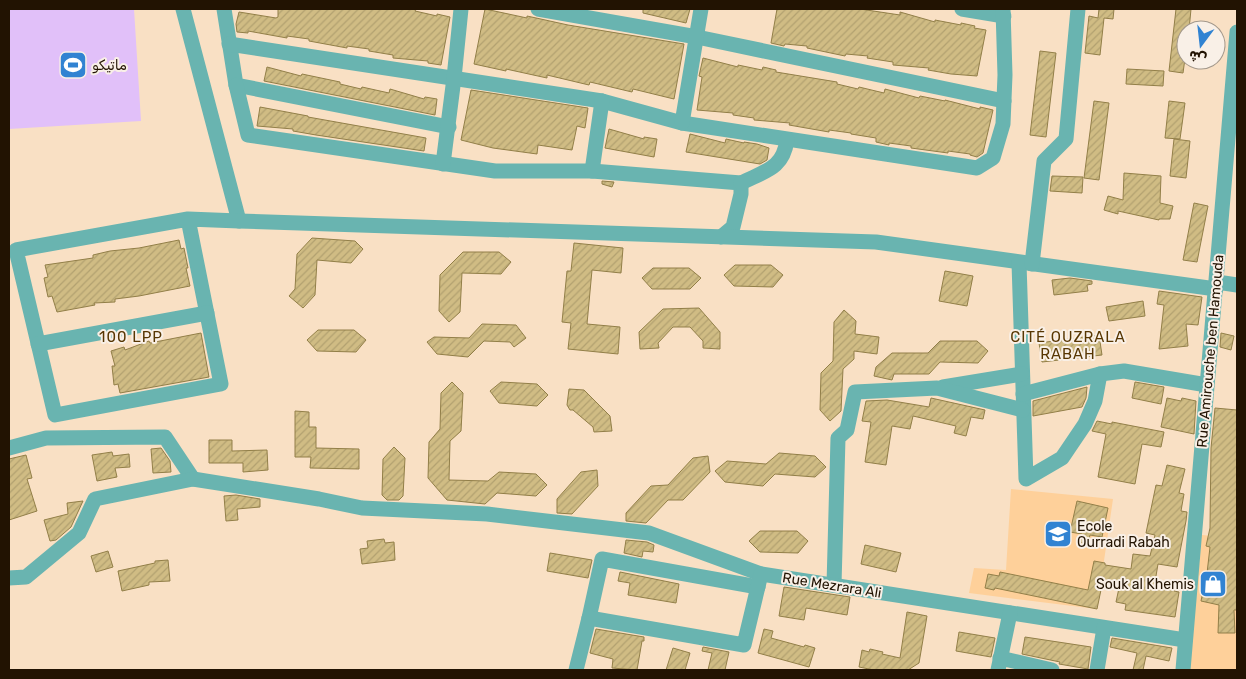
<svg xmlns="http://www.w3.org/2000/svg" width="1246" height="679" font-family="Rubik,'Noto Naskh Arabic',sans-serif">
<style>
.built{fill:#fed09a}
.pitch{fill:#e1c0f9}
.building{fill:url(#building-hatch);stroke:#927f48}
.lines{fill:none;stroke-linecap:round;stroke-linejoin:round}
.minor{stroke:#69b4b0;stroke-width:15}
.labels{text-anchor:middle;stroke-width:4;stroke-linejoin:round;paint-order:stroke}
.poi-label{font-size:14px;fill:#221302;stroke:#f9f0e7;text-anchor:start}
.street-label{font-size:14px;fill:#221302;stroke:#f9f0e7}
.neighbourhood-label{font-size:15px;letter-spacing:1px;fill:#573602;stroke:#f9f0e7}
</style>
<defs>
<pattern id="building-hatch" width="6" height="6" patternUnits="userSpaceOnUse" patternTransform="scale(1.25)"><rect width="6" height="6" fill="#d0bc84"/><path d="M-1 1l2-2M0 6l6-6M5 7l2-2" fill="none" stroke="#b2a170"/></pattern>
</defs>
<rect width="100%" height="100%" fill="#f9e0c4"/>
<g class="built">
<path d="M1011 489 1113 499 1097 609 969 593 974 568 1006 570Z"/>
<path d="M1194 534 1237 539V670H1183Z"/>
</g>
<path class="pitch" d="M9 9H134L141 121 9 129Z"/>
<g class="building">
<path d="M278 9H416L415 11 437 16V14L450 17 441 65 428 63V61L393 58V55L369 51V49L347 46V48L309 41V39L287 36V38L248 31V33L237 32 236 24 239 12 276 18 278 17Z"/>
<path d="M485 9 527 18V16L568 25 684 44 674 99 633 89 632 92 590 82 589 85 547 75V78L506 69V71L474 64Z"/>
<path d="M643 9H690L686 23 643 13Z"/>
<path d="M777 9H860L900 15V12L935 22V20L961 25V23L975 26 974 28 986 30 977 76 951 74 928 70 929 68 893 65V62L867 58 868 56 846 54 845 56 807 48V46L785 44 784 46 771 43Z"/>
<path d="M1099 9H1114L1113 19 1104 18 1100 55 1085 53 1089 16 1098 18Z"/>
<path d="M1176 9H1191L1189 30H1186V51L1183 73 1169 71Z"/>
<path d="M1040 51 1056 53 1046 137 1030 135Z"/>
<path d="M703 58 738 67V65L762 70 763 67 776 70V72L837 82V84L858 89 859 87 884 93 885 89 919 98 920 96 945 101V100L980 109V107L993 110 983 153 977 157 970 155V154L948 151V153L911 148V146L889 143V145L876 142V138L851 134V133L829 130V132L789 125 790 123 754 120V118L733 115V113L697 110 702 77 699 76Z"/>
<path d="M267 67 301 76 302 74 340 82V84L361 89 362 87 389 93 390 89 424 99 425 97 437 99 435 115 264 81Z"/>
<path d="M1127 69 1164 71 1163 86 1126 84Z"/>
<path d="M471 90 588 108 585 128 577 126 572 150 538 145 537 154 493 148 461 140Z"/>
<path d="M1094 101 1109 103 1099 180 1084 178Z"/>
<path d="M1169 101 1185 103 1180 139 1165 138Z"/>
<path d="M260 107 308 116V117L426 138 424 151 316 135 293 131V129L257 126Z"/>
<path d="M609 129 644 139V137L657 139 654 157 605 148Z"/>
<path d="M690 134 725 143 726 139 744 143V142L757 144 769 148 767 160 760 164 686 152Z"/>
<path d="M1174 139 1190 141 1186 178 1170 176Z"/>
<path d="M1124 173 1161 176 1160 203 1173 206 1170 219H1159V220L1118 211V214L1104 210 1108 196 1123 200Z"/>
<path d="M1052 176 1083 177 1082 193 1050 191Z"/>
<path d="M602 181 614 182 612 187 602 184Z"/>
<path d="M1194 203 1208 206 1197 262 1183 260Z"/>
<path d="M312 238 355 241 363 249 351 263 317 260 315 295 303 308 289 296 295 289 297 254Z"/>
<path d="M179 240 181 249 184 248 188 268H186L190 286 139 296 115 299V302L94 303 95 305 57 312 52 296 48 297 44 278 48 277 45 265 93 258V255L110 251 139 248Z"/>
<path d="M574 243 623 248 621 273 592 270 587 324 620 327 618 354 568 349 571 323 562 322 567 271H571Z"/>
<path d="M463 252H499L511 262 501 274 462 273 460 312 449 322 439 311 440 275Z"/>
<path d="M735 265H771L783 275 773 287 734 286 724 275Z"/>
<path d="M653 268H689L701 278 690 289H652L642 278Z"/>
<path d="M945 271 973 276 967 306 939 301Z"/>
<path d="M1070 278 1092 281V284L1087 285 1088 291 1054 295 1052 280Z"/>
<path d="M1159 291 1202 297 1198 325 1186 324 1188 346 1159 349 1164 305 1157 304Z"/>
<path d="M1143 301 1145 316 1109 321 1106 307Z"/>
<path d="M699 308 720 332V349L703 348V341L690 327H673L658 343 659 348 640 349 639 332 663 309Z"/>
<path d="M844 310 856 321 855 334 879 337 877 354 854 351V359L843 369 841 411 830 421 820 410 821 373 833 361 834 322Z"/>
<path d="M482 324 516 325 526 338 514 347 510 342 484 341 468 357 437 354 427 342 434 337 469 338Z"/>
<path d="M318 330H354L366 340 356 352 317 351 307 340Z"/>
<path d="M201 333 209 377 120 393 118 384 114 385 112 366H115L111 351 124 347 125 350 149 341 150 343Z"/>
<path d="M1221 333 1234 336 1231 350 1220 347Z"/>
<path d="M1099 335 1102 355 1042 362 1039 343Z"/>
<path d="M940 341H977L988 351 978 363 940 362 929 374H894L892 380 874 376 876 367 892 353H928Z"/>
<path d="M452 382 463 393 461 431 450 441 449 480 488 481 499 472 536 474 547 485 536 496 497 493 485 504 447 500 428 478 429 442 440 429 441 393Z"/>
<path d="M501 382 537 384 548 395 537 406 499 403 490 391Z"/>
<path d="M1135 382 1164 387 1161 404 1132 398Z"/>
<path d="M1087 387 1086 398 1082 407 1033 416V401Z"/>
<path d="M569 389 584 390 610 416 612 431 594 432 593 427 573 410H570L567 405Z"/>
<path d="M931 398 985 410 983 419 971 417 966 436 954 433 956 426 913 416 910 429 892 426 886 465 865 462 871 422 862 421 866 401 887 400 929 407Z"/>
<path d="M1167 398 1181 401 1182 398 1196 401 1194 434 1161 427Z"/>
<path d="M1215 408 1237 410V610H1234L1235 633H1218L1219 605 1201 601 1205 582H1206L1210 547 1206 546 1210 528 1211 448Z"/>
<path d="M295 411 309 412V427H316V448L359 449V469L310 468 311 457H295Z"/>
<path d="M1097 421 1112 424V422L1164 432 1161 447 1142 444 1135 484 1098 477 1106 434 1092 431Z"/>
<path d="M209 440H232V451L267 450 268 470 243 472V463H209Z"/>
<path d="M394 447 405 458 403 496 399 500H387L382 495 383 459Z"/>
<path d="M161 448 170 461 171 472 153 473 151 449Z"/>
<path d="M112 452 113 456 129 454 130 467 115 468 117 477 97 481 92 455Z"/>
<path d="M779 453 815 456 826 467 815 477 775 474 763 486 725 482 715 471 727 461 766 464Z"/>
<path d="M26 455 32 478 27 479 37 511 9 520V459Z"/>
<path d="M708 456 710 472 683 500H668L646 523 626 521V513L651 486 668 485 693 458Z"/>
<path d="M1167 465 1185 469 1179 493 1184 494 1181 511 1187 512 1186 521 1177 567 1158 564 1155 582 1175 586 1174 591 1179 592 1175 617 1125 610 1126 604 1116 602 1119 588 1102 585 1097 609 995 588 994 590 985 588 988 574 999 576 1000 572 1088 590 1094 561 1105 563V565L1131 569 1133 554 1150 556 1155 535 1146 533 1156 485 1162 486Z"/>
<path d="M597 470 598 486 572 514 557 513V499L581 472Z"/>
<path d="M236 495 260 499V507L237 509 238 520 226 521 224 496Z"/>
<path d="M83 501 71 527 56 540 50 541 44 520 68 514 67 503Z"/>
<path d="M1077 501 1108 508 1102 537 1090 535 1088 544 1080 542 1082 534 1070 532Z"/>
<path d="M760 531H797L808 541 798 553 760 552 749 541Z"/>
<path d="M384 539 385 543 394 542 395 560 362 564 360 549 368 548 367 541Z"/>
<path d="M626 540 647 542 654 545 653 552 643 551 642 557 624 553Z"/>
<path d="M865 545 901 553 896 572 861 564Z"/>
<path d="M108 551 113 567 96 572 91 556Z"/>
<path d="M550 553 592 560 588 578 547 571Z"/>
<path d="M168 560 170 581 149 582V585L122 591 118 571 155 563V561Z"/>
<path d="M620 572 679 584 676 603 628 595 630 583 618 581Z"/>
<path d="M784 587 850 597 847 615 806 608 804 620 779 616Z"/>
<path d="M907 612 927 616 919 663 908 670H874L859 667 862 650 869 652 870 649 883 652 882 654 900 658Z"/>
<path d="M596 629 644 637V641H642L637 670 612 668 613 659 590 653Z"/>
<path d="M764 629 773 631 771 638 804 647 805 645 815 648 809 667 758 653Z"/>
<path d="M959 632 995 638 991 657 956 651Z"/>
<path d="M1025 637 1091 647 1088 669 1059 664 1060 662 1022 654Z"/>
<path d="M1112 638 1172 648 1169 661 1146 656 1143 670H1133L1137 653 1110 647Z"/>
<path d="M703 647 729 652 725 670H708L712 653 702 651Z"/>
<path d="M673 648 690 653 685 670H666Z"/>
</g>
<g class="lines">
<g class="minor">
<path d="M183 9 239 221"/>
<path d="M224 9 236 85 449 127"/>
<path d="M538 9 697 37 1004 101"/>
<path d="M962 9 1004 16"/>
<path d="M229 44 602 101 682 123 977 168 993 158 1003 124 1005 75 1003 9"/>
<path d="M236 85 248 135 495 171H592L741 183V194L733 227 721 237"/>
<path d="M682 123 701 9"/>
<path d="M443 164 454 78 461 9"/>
<path d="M592 171 602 101"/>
<path d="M741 183C765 171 783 169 787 140"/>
<path d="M188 219 221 384 55 415 16 250 188 219 239 221 876 242 1216 289"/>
<path d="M1019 263 1026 479 1062 458 1085 424 1095 401 1100 374"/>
<path d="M1032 264 1044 161 1066 139 1078 9"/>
<path d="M1217 282 1237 285"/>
<path d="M38 344 207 313"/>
<path d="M943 387 1022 374"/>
<path d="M1023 394 1100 374 1124 371 1207 385"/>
<path d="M9 448 46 438 165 437 193 479"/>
<path d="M9 578 26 577 79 533 95 499 193 479 319 499 362 508 487 514 649 533 761 574"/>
<path d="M834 585 838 438 847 430 855 392 937 388 1023 410"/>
<path d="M589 618 602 559 758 587"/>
<path d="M1000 658 1052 670"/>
<path d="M576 670 589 618 744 645 761 574 1185 640"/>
<path d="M998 670 1010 613"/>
<path d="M1097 670 1104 628"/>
<path d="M1183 670 1237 32"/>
</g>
</g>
<defs>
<g id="stadium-square" transform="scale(1.4375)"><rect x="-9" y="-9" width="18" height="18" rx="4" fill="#3183d2" stroke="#f9f0e7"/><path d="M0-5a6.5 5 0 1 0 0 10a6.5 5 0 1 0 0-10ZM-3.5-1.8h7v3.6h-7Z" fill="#fff"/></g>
<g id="school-square" transform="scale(1.4375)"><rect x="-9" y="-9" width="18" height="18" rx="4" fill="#3183d2" stroke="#f9f0e7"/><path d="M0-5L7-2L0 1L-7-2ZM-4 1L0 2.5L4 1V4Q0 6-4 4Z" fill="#fff"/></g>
<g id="shop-square" transform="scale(1.4375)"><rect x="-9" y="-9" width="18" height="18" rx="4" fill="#3183d2" stroke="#f9f0e7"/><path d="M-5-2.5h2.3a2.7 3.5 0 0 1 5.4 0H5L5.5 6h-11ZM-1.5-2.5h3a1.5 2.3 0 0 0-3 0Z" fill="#fff"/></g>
</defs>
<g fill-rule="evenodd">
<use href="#stadium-square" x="73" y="65"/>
<use href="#school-square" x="1058" y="534"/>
<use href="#shop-square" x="1213" y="584"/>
</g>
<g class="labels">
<g class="poi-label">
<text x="92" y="70">ماتيكو</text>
<text x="1077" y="531">Ecole<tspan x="1077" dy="16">Ourradi Rabah</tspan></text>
<text x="1194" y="589" text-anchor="end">Souk al Khemis</text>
</g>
<g class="street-label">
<text transform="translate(1210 351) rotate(-85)" y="5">Rue Amirouche ben Hamouda</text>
<text transform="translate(832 585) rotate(9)" y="5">Rue Mezrara Ali</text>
</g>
<g class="neighbourhood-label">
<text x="131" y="342">100 LPP</text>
<text x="1068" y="342">CITÉ OUZRALA<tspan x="1068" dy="17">RABAH</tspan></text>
</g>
</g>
<rect width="1246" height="679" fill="none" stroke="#221302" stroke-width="20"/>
<g transform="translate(1201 45) rotate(195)"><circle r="24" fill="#f9f0e7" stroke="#a3988b"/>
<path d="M0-4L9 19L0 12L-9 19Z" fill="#3183d2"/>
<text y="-8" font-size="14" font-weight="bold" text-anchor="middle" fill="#221302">ش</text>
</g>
</svg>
